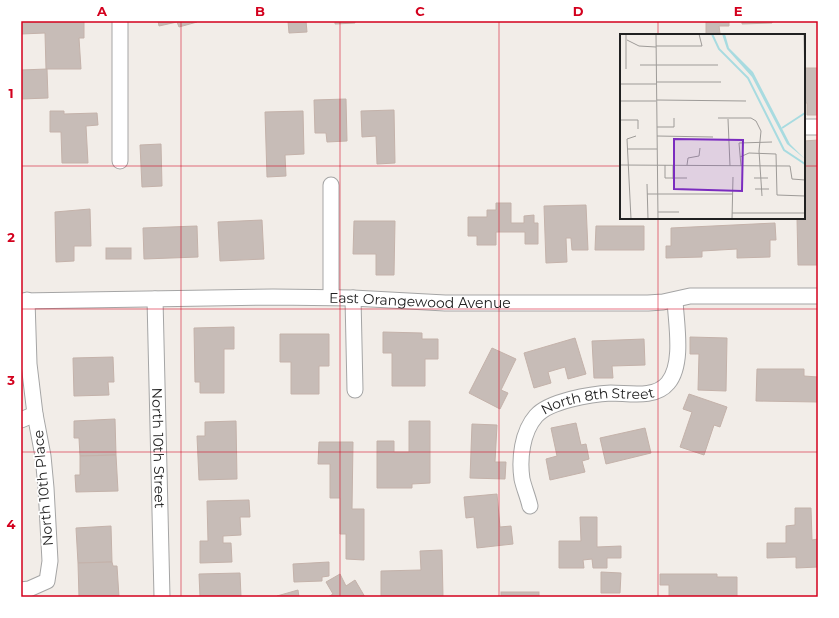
<svg xmlns="http://www.w3.org/2000/svg" width="839" height="618" font-family="Montserrat,sans-serif">
<style>
.building{fill:#c7bcb7;stroke:#c4b2aa}
.lines{fill:none;stroke-linecap:round;stroke-linejoin:round}
.minor-casing{stroke:#a5a5a5;stroke-width:17}
.minor{stroke:#fff;stroke-width:15}
.grid{fill:none;stroke:#d3001d;stroke-width:1;stroke-opacity:0.55}
.labels{text-anchor:middle;stroke-width:3.5;stroke-linejoin:round;paint-order:stroke}
.street-label{font-size:14px;fill:#212121;stroke:#fff}
.inset-river{fill:none;stroke:#a8dbe0;stroke-width:2}
.inset-road{fill:none;stroke:#9e9b98;stroke-width:1}
.view{fill:#7b2cbf;fill-opacity:0.15;stroke:#7b2cbf;stroke-width:2}
.inset-edge{fill:none;stroke:#212121;stroke-width:2}
.neatline{fill:none;stroke:#d3001d;stroke-width:1.5}
.grid-label{font-size:13px;text-anchor:middle;font-weight:bold;fill:#d3001d}
</style>
<rect width="100%" height="100%" fill="#f2ede8"/>
<g class="building">
<path d="M21 21H84V38H79L81 69H46L45 33 21 34Z"/>
<path d="M158 21H197V22L179 27 177 22 159 26Z"/>
<path d="M288 21H306L307 32 289 33Z"/>
<path d="M335 21H355V23L335 24Z"/>
<path d="M706 21H729V26H719L720 33 706 34Z"/>
<path d="M742 21H772V23L742 24Z"/>
<path d="M804 68H818V115H807V103H804Z"/>
<path d="M47 69 48 98 21 99V70Z"/>
<path d="M346 99 347 141 327 142 326 133H315L314 100Z"/>
<path d="M394 110 395 163 377 164 376 136 362 137 361 111Z"/>
<path d="M50 111H64V114L97 113 98 125 86 126 88 163H62L61 132H50Z"/>
<path d="M303 111 304 154 285 155 286 176 267 177 265 112Z"/>
<path d="M818 140V265H798L797 218H804V141Z"/>
<path d="M161 144 162 186 142 187 140 145Z"/>
<path d="M496 203H511V223H524V216L534 215V223H538V244H525V232H496V245H477V236H468V217H487V210H496Z"/>
<path d="M586 205 588 250H572L571 238H566L567 262 546 263 544 206Z"/>
<path d="M90 209 91 246H74V261L56 262 55 212Z"/>
<path d="M262 220 264 259 220 261 218 222Z"/>
<path d="M354 221H395L394 275H376V254H353Z"/>
<path d="M775 223 776 240H770V257L737 258V249L702 251V257L666 258V246H671V228Z"/>
<path d="M197 226 198 257 144 259 143 228Z"/>
<path d="M596 226H644V250H595Z"/>
<rect x="106" y="248" width="25" height="11"/>
<path d="M234 327V349H224V393H200V382H195L194 328Z"/>
<path d="M383 332 422 333V339H438V359H425V386H392V353H383Z"/>
<path d="M280 334H329V366H319V394H291V362H280Z"/>
<path d="M690 337 727 338 726 391 698 390 699 354H690Z"/>
<path d="M575 338 586 374 568 379 565 367 548 372 551 383 534 388 524 353Z"/>
<path d="M644 339 645 365 612 366 613 378H594L592 341Z"/>
<path d="M492 348 516 359 501 390 508 393 500 409 469 393Z"/>
<path d="M113 357 114 382H108L109 395 74 396 73 358Z"/>
<path d="M757 369H804V376L818 377V402L756 401Z"/>
<path d="M689 394 727 407 720 427 714 425 704 455 680 447 692 412 683 409Z"/>
<path d="M115 419 116 455 80 456 79 438H74V421Z"/>
<path d="M236 421 237 479 199 480 197 436H205V422Z"/>
<path d="M409 421H430V483L412 484V488H377V441H394V452H409Z"/>
<path d="M576 423 581 445 586 444 589 459 582 461 585 472 550 480 546 459 557 456 551 428Z"/>
<path d="M472 424 497 425 495 462H506L505 479 470 478Z"/>
<path d="M645 428 651 453 606 464 600 438Z"/>
<path d="M319 442H353L352 509H364V560L346 559V534H340V498H330V464H318Z"/>
<path d="M116 455 118 491 76 492 75 475H80V456Z"/>
<path d="M497 494 500 527 511 526 513 544 477 548 474 517 466 518 464 497Z"/>
<path d="M249 500 250 517H240L241 535 223 536V543H231L232 562 200 563V541H208L207 501Z"/>
<path d="M795 508H811L812 540 818 539V567L796 568V557L767 558V543H786V526L795 525Z"/>
<path d="M580 517H597V547L621 546V558H607V568H593L592 559 583 560 584 568H559V541H581Z"/>
<path d="M111 526 112 562 78 563 76 528Z"/>
<path d="M442 550 443 597H381V571L421 570 420 551Z"/>
<path d="M112 562 113 566H117L119 597H79L78 563Z"/>
<path d="M329 562V576L322 577V581L294 582 293 564Z"/>
<path d="M601 572 621 573 620 593H601Z"/>
<path d="M240 573 241 597H200L199 574Z"/>
<path d="M340 574 346 586 355 580 365 597H328L333 594 326 582Z"/>
<path d="M660 574H717V577H737V597H669V585H660Z"/>
<path d="M298 590 299 597H277V596Z"/>
<rect x="501" y="592" width="38" height="5"/>
</g>
<g class="lines">
<g class="minor-casing">
<g id="minor">
<path d="M804 127H818"/>
<path d="M120 161V21"/>
<path d="M331 185V297"/>
<path d="M353 298 355 390"/>
<path id="s1" d="M155 299 162 597"/>
<path id="s2" d="M21 301 273 297 353 298 445 303H648L663 302 690 296H818"/>
<path d="M21 420 35 414"/>
<path id="s3" d="M530 506C528 497 524 488 522 479 519 459 522 432 536 416 549 401 591 394 611 393 629 393 655 399 668 383 684 364 676 323 675 300"/>
<path d="M21 590 29 589 47 581 50 561 46 488 43 456 35 414 29 364 27 300"/>
</g>
</g>
<use href="#minor" class="minor"/>
</g>
<path class="grid" d="M181 21V597M340 21V597M499 21V597M658 21V35M21 166H621M804 166H818M658 218V597M21 309H818M21 452H818"/>
<g class="labels">
<g class="street-label">
<text dy="5" stroke="none"><textPath href="#s2" startOffset="399">East Orangewood Avenue</textPath></text>
<text dy="5" stroke="none"><textPath href="#s3" startOffset="160">North 8th Street</textPath></text>
<text dy="5" stroke="none"><textPath href="#s1" startOffset="149">North 10th Street</textPath></text>
<text transform="translate(43 488) rotate(-95)" y="5">North 10th Place</text>
</g>
</g>
<g transform="translate(620 34)">
<rect width="185" height="185" fill="#f2ede8"/>
<path d="M102 0H105L109 14 133 38 170 110 185 125 167 110 132 43 107 15Z" fill="#a8dbe0"/>
<path class="inset-river" d="M92 0 99 15 128 44 164 116 185 130M162 94 185 79"/>
<path class="inset-road" d="M36 0 38 185M184 0 185 49M7 6 19 12 36 13M36 12H82L79 0M20 31H98M6 35V0M36 48H101M0 50H36M37 66 126 67M0 67H36M98 84H131L136 87 141 97 139 117 142 162M108 85 110 132M0 86H18V95M37 93H54V84M37 102 93 103M7 115H37M120 123 129 119 156 120 157 161 185 162M0 131 170 132 172 145 185 146M45 131V144H67M67 131 68 124 79 122 80 114M121 132 119 109 152 108M134 144H148M53 145V131M27 150 28 185M135 155H149M27 160H113M38 178H59M112 179H185M11 185 7 105 16 102M112 185 113 143"/>
<path class="view" d="M54 105 123 106 122 157 54 155Z"/>
<rect width="185" height="185" class="inset-edge"/>
</g>
<rect width="839" height="618" fill="none" stroke="#ffffff" stroke-width="44"/>
<rect x="22" y="22" width="795" height="574" class="neatline"/>
<g class="grid-label">
<text x="102" y="16">A</text>
<text x="260" y="16">B</text>
<text x="420" y="16">C</text>
<text x="578" y="16">D</text>
<text x="738" y="16">E</text>
<text x="11" y="98">1</text>
<text x="11" y="242">2</text>
<text x="11" y="385">3</text>
<text x="11" y="529">4</text>
</g>
</svg>
